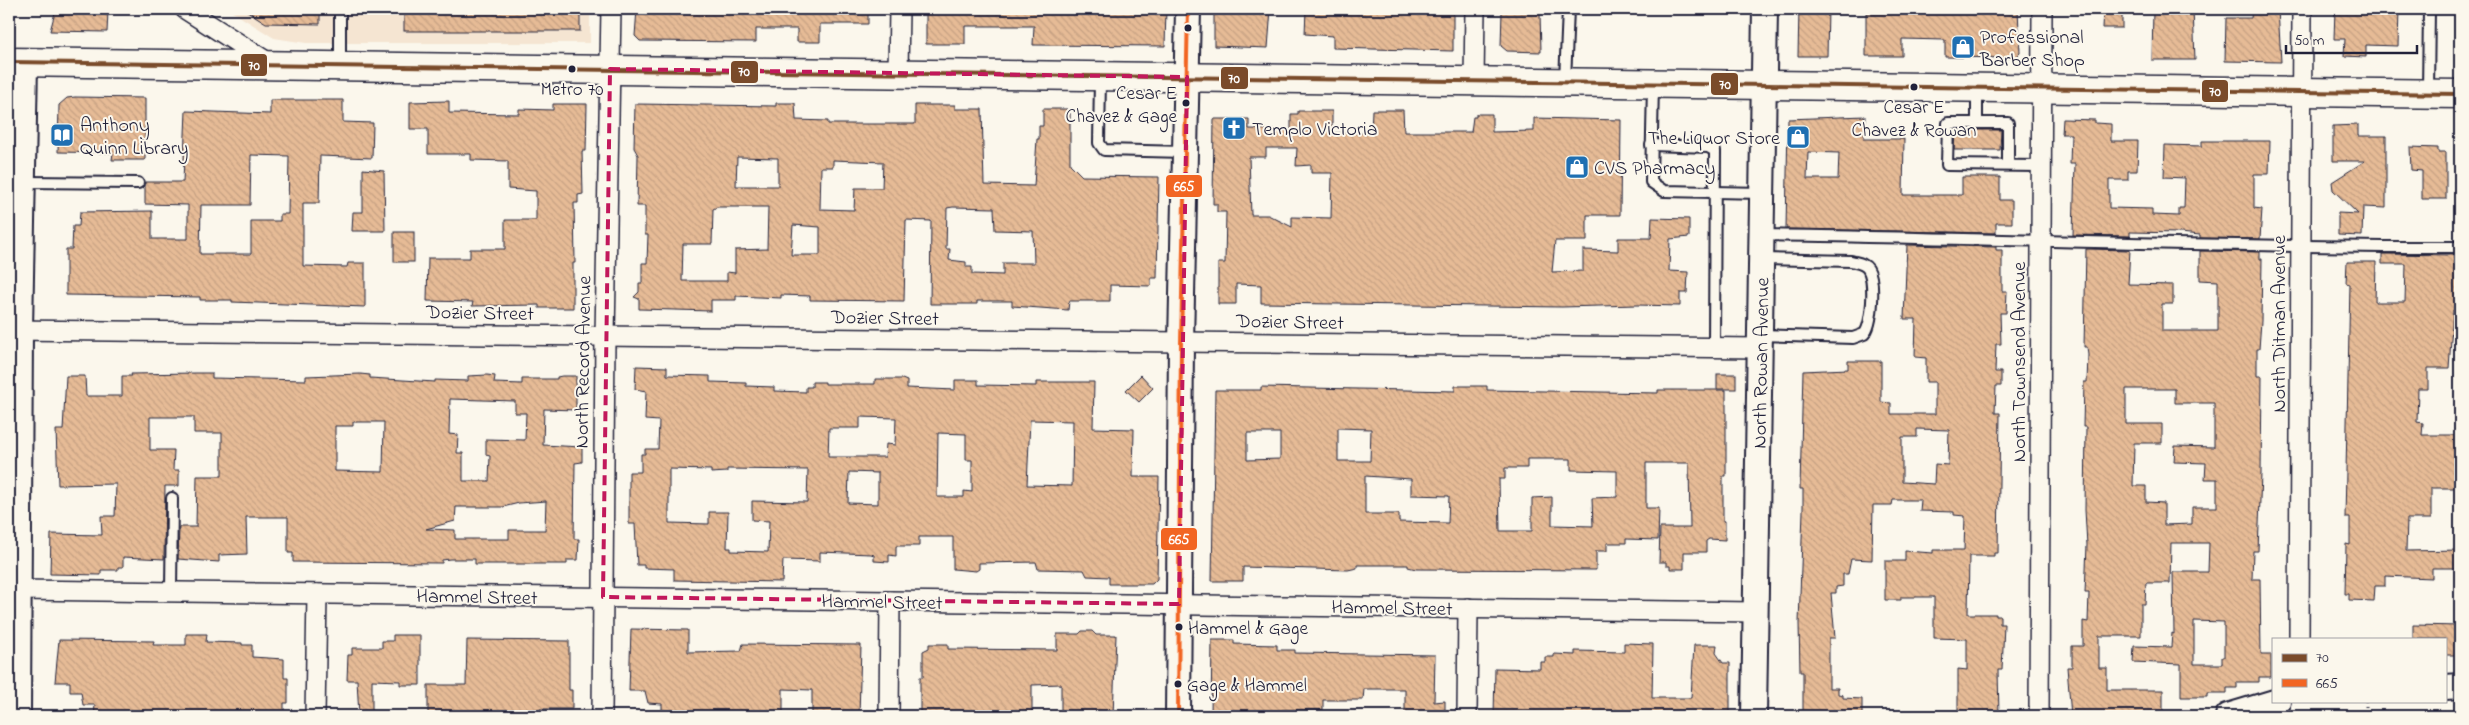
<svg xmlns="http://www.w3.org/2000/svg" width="2469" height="725" font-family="'Indie Flower',sans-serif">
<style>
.built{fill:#f5e5d2}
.building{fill:url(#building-back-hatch);stroke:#22223b;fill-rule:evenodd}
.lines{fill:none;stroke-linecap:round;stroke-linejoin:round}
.service-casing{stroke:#22223b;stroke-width:14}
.minor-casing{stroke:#22223b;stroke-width:22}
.tertiary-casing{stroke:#22223b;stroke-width:28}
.secondary-casing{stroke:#22223b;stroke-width:31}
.path{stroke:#22223b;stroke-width:3;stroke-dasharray:1 4;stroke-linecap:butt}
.service{stroke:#fbf7ec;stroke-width:10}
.minor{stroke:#fbf7ec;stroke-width:19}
.tertiary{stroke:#fbf7ec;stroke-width:24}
.secondary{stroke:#fbf7ec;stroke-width:28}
.bus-1-casing{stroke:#fbf7ec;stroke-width:8}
.bus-2-casing{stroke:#fbf7ec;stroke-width:8}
.bus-1{stroke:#7a4b2a;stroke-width:4}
.bus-2{stroke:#f26522;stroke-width:4}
.marked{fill:none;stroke:#c2185b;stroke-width:4;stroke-dasharray:10 6;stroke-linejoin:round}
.bus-dot{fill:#22223b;stroke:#fbf7ec;stroke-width:2}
.labels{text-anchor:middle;stroke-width:4;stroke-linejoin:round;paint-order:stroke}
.bus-label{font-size:19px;fill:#22223b;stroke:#fbf7ec}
.poi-label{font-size:20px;fill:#22223b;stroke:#fbf7ec;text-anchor:start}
.street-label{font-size:20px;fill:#22223b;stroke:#fbf7ec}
.line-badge{stroke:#fbf7ec;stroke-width:2}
.badge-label{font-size:14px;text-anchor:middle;font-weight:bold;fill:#fff}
</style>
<defs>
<pattern id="building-back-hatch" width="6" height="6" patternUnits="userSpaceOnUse" patternTransform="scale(1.25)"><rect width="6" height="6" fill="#e6bb96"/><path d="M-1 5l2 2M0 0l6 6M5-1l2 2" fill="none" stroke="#c5a082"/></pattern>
</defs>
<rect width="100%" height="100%" fill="#fbf7ec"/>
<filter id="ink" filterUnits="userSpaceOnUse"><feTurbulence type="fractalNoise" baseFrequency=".02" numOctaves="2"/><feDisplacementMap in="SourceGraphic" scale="10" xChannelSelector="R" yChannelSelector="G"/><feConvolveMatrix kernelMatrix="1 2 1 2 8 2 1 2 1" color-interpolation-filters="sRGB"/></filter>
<g filter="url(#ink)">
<path class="built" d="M228 9H590V43H306L274 38Z"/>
<g class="building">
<path d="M56 9 108 11 107 32 50 31Z"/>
<path d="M244 9H320V24L266 23Z"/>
<rect x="404" y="9" width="176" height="22"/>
<path d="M637 9H868V24H820V42H797V29H756V42L640 41 635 36Z"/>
<path d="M926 9H1166L1165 46 1033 45 1034 26H965V44H926Z"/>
<path d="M1214 9H1271L1268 48 1214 46Z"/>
<path d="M1306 9H1453V51L1333 48V36L1305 34Z"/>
<path d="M1799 9H1828L1827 56H1798Z"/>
<path d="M1881 9H2018L2020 53 2015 58 1945 57V40L1902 39V56H1866V13H1881Z"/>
<path d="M2103 9H2122V28H2102Z"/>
<path d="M2153 9H2193L2195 60H2152Z"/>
<path d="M2252 9H2278L2281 62 2225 61 2226 18H2251Z"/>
<path d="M2335 9H2399L2398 46 2366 45V57L2344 56 2345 39H2334Z"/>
<path d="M1502 11 1540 13 1541 52 1507 51 1501 46Z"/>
<path d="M75 97 145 98V160H112L113 153 58 152 59 105 67 98Z"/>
<path d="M270 100H343V122L373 123 372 158 320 156 319 203H303V266L347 267 348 263H365V307L232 302V300H200V297L66 295V249H72L73 226H79L80 212 152 211V239H188V205L145 204V182H183L186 111 270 114ZM251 155 289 156 288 214H280V221H251V254H200L201 205H250Z"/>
<path d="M449 101V113L519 114V109L553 110V104H587L586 151H582L583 194 578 195V203H574L575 263H573V308H539V305L472 306 473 302 427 301 428 258H470V249H505V220H536V191L508 189V161L471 160V154H428V129H410V102Z"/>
<path d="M776 103H795L796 120 828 121V124H915V105H955V109H982L984 185 1034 186 1037 139H1039V126H1043V109H1067V113H1070V164L1082 176 1159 177 1157 278H1151V286L1110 285V301H1069L1068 310 1012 306V301H977V304H930L931 221 906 220 904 301 810 300V296L781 295V298L736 296V300H711V311L639 309V299L634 297 639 292V283H642V263H647L648 235H645V206H637L638 155 634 148 635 104 776 106ZM737 157 778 158V186H736ZM833 160 883 162 882 188H855L854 210 820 209 821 167H833ZM717 207H768L767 249 735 250V273L727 272V281H682L683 244H712L713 209ZM953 207 994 208 995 230 1033 231 1034 263H1003V275L972 274V267H966V262L949 260 950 249H946L947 208ZM793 225 820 227V255H791Z"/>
<path d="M1372 110H1403L1404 132H1471L1473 117H1476V114H1492V132L1534 131V118L1621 120 1620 215H1587V241H1555L1552 272 1583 271V250L1618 251V238H1651L1652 218 1689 219V237L1670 239 1669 271 1688 272 1687 293H1680V306L1637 305 1562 307 1261 303V285L1236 284V304H1218V263H1225L1226 212H1217V204H1213L1214 119H1249V129L1291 130V114H1298V111H1332V133H1371ZM1266 148H1297L1296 166 1311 165V173H1332L1331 218 1292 217V227L1268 215H1251L1249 157H1266Z"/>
<path d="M1865 116 1864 139H1904L1903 195H1962V177H2000V200H2012V223H1996V233L1786 229 1788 119ZM1808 152 1839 153 1838 179H1807Z"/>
<path d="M2063 119 2095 120V123L2111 124V141H2138L2137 171H2128V180H2109V208L2152 209V215L2179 216V208H2184L2185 178 2164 177 2165 145 2202 146V141H2270L2269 174H2254V208L2262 209 2260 239 2200 238V235L2180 233 2130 232V236L2073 235 2075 164H2070L2071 134H2062Z"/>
<path d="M2358 125V136H2386V208L2363 207 2362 236 2338 235V213L2358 214 2333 190 2332 182 2365 161H2333V126Z"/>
<path d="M1955 130H2001L2000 150H1954Z"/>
<path d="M2410 147 2438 148V152H2446V199H2422V171L2411 170Z"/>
<path d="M363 169 384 171 385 231H352L353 212H363Z"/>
<rect x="394" y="232" width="20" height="30"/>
<path d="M1907 245 1996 247V250H2002V291H2007L2006 313H2000L2001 344H1996L1995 372H2001V386H1996L1995 413H2000L1998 553H1994V556H1969L1968 614H1996V616H2000V624H2004L2002 670H1998L1999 716H1963V714H1958V669L1967 670V639L1934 638V597H1901V600H1885V561H1905V551L1933 553V550H1964L1965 516 1954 515V512L1920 511 1921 500H1893L1892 505H1873L1872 560 1851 559 1848 574H1843V586L1836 587V593H1831L1835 638H1829V688H1838V694L1843 695V698L1862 699V716H1823V714H1804L1803 711V672H1800L1799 623 1803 511V489H1800L1803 371 1848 369V361H1881V402L1891 403V414H1935V382H1926V358L1915 357 1916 319H1904ZM1917 429 1949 430 1948 465 1935 464 1934 484 1902 482V437H1917Z"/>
<path d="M2086 249 2130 250 2128 284 2173 285V304H2162V331H2218V281L2200 280V251L2260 252V259H2262L2261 321 2259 349H2257V376H2262L2261 474 2258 551H2253L2252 579H2260L2261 654H2271V677H2259V682H2237V688H2227V693H2207V697H2181V664L2133 662 2134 646 2171 647 2172 633 2174 634 2173 572H2208L2209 543H2171L2170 583H2146L2145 604H2141V636H2099V668H2107V690H2163V713H2155V716H2071L2067 667H2072V646H2083V621L2088 622 2089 593H2085L2087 545 2085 510 2086 427H2083L2084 382H2087L2088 355 2087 347H2084ZM2126 389H2175V403H2214V447L2175 446 2174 462 2206 463 2205 479H2217V507H2192V524L2164 525V503L2146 502V486H2133L2134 443H2162V424H2126ZM2194 621 2224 622V657H2222V664H2194Z"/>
<path d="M2382 254 2455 255V270L2460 271V310H2453L2449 368H2428V389H2418L2417 422 2423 423 2422 435H2456L2457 488H2431V519H2407L2406 551 2460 550V568H2432V578L2385 576V586H2375L2374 601 2349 600V594H2345L2346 544 2350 545V518H2345L2350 284 2346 283 2347 262H2376L2375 302H2405L2406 264H2382Z"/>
<path d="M636 366 667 367V375L710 376V382L746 383V386L774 387V391L806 392V387H812V382H825V384H875V379H902L907 381V388L955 390V380H978V385L1036 386V382H1094L1093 428 1134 429 1133 477H1159L1157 579 1152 584H1109V577L1087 576 1084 570 1038 569 1036 562 979 563V569L976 571 953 569V537H919V546H896V556L889 555V562L874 561V555L871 554 820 552V561L783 560 782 582 674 580V569L644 568V565H637L635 524H629V472H641V454H645V449H658L659 421 645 420 646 391 635 389ZM860 417 896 418 895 445 886 444 885 457H828L829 428H860ZM1030 420 1073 421 1072 486 1027 485ZM938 433 966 434V460H972V492L964 491V497H937ZM669 469 711 470V473L727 472V469L808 470 807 502 752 501V520L769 521 768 552 731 551V548H727L728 512H709V524L669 523ZM849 472 878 473V504L848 503Z"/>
<path d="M196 373H212V378L306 380V376L360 374 370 375V378L435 382V380L468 381V376L487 375 495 376 494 383 522 384V379H557V377L562 376H576V410L544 409 543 445 582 447V462L575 463 574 539H579L578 560H567V564H475V559H450L442 560V563L293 562V553H288V517H246L247 554 219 555V562L178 559 179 527H196L197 476H222V433H194V417H150V450H174L173 470H179V486H165L164 559 123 557V567H118V570H101V575L50 574 51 534 102 535 101 516H115L116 484 58 485 56 430H63L66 376H85L86 396H122V376H132L131 374ZM450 399 515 401V413H526L525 440 486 439V455L490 456 489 481H463V453H457L458 435 449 434ZM353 422H384L383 472 335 471V426H353ZM546 501 545 530H509V539H455V530L426 529 455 521 456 507H503L519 503Z"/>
<rect x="1717" y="374" width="19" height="15"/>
<path d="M1141 375 1153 388 1139 402 1126 390Z"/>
<path d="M1455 386H1487V390L1658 393V390H1726V476H1723V521H1725V540L1709 539 1706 541V552H1684V569H1670V566H1666V562H1659L1660 528H1690L1689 463H1646V508H1659L1658 540 1626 539V543H1607V551H1596V570L1416 569 1408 567V565H1357V568L1348 570 1243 567V581H1212L1215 390H1261V387L1455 391ZM1338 428 1371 429 1370 461H1338ZM1247 433H1280V459L1247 460ZM1527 459H1571V470L1617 471V497L1592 498 1593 526 1552 525V497L1532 498V531H1500L1499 479H1505V468H1527ZM1365 476 1411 479V495L1449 496 1448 523 1399 522V514H1365Z"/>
<path d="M2413 625 2460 626V655H2445V639H2413Z"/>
<path d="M631 629 688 630V652L741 651 743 644 861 645 859 716 812 713V690L783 689V716H662V704L648 703 645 691H629Z"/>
<path d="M1082 631H1092L1096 635H1116L1113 716H1061V684L1032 685V716H920V677H923V651L929 648V644H948V649H950L1057 650V634H1079Z"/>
<path d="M186 634H207L206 642 242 643V645H252V657L284 659V678H288V703H284V716H94L95 705H83L81 692H70V682H55L59 640 154 641 153 645H186Z"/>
<path d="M393 635H420V685H400V681L372 680V716H359L357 680H347L348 655H352V648H382V641H393Z"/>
<path d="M467 640 569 641V690H572V709H540V716L428 715V685H466Z"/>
<path d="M1212 640H1234V644L1277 645V650H1295V653L1435 655 1434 702 1445 701V716H1405V689H1364L1363 700H1323V710H1282V716H1211Z"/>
<path d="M1624 643 1653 644 1652 698H1691L1694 645H1717L1716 653 1723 663H1730V716H1494L1495 668 1540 669V662H1545V657H1554V654L1575 655V651L1624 652Z"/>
</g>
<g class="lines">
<g class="service-casing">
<g id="service">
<path d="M340 65V9"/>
<path d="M1100 78 1099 143 1104 150 1185 152"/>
<path d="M1565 81 1568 9"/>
<path d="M1653 84 1651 182 1664 191 1763 193"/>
<path d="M1977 89V123H1948L1947 165 2041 166"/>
<path d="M2428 92 2429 9"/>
<path d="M1977 123H2008V165"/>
<path d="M1651 145 1708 147 1715 151 1714 348"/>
<path d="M23 182 138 183"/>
<path d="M1762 235C1995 238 2228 248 2460 247"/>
<path d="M1760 335 1853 338 1864 334C1873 325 1875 280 1868 269 1864 263 1858 263 1851 261L1762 259"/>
<path d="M171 592 172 498"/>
</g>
</g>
<g class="minor-casing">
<g id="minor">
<path d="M185 9 272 65"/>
<path d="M898 73 899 9"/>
<path d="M1474 80 1475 9"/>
<path d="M9 330 1760 348"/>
<path d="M18 590 1756 612"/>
<path d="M2299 639 2302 9"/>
<path d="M315 716 317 594"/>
<path d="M602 716 605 336 611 9"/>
<path d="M889 716 890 601"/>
<path d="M1467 716 1468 608"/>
<path d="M2039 716 2042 9"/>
</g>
</g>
<g class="tertiary-casing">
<g id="tertiary">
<path d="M2445 687 2460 686"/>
<path d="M18 716 20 330 25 63"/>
<path d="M1178 716 1181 343 1188 9"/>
<path d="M1754 716 1765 9"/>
<path d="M2228 716 2278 701"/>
</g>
</g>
<g class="secondary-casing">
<path id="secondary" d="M9 62 2460 94"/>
</g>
<path class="path" d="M2366 701V716"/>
<use href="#service" class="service"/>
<use href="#minor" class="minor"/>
<use href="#tertiary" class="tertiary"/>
<use href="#secondary" class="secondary"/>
<g class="bus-1-casing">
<path id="bus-1" d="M9 62 2460 94"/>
</g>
<g class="bus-2-casing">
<path id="bus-2" d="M1178 716 1181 343 1188 9"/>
</g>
<use href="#bus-1" class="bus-1"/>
<use href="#bus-2" class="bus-2"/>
</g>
</g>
<path class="marked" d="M610 69 1187 77 1179 604 603 597Z"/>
<defs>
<g id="shop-square" transform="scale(1.25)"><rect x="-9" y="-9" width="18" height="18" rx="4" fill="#1f6fb2" stroke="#fbf7ec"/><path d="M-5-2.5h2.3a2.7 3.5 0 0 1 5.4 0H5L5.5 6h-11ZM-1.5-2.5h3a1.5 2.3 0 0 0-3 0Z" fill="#fff"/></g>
<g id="church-square" transform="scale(1.25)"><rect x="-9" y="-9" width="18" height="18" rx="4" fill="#1f6fb2" stroke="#fbf7ec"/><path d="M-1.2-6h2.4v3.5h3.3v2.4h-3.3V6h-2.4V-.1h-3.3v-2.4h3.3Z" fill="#fff"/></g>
<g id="library-square" transform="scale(1.25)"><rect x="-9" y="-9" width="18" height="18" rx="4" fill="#1f6fb2" stroke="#fbf7ec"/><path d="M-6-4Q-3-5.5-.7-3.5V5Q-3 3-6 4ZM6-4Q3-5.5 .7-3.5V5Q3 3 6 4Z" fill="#fff"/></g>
</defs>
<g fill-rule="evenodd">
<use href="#shop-square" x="1963" y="47"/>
<use href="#church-square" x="1234" y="128"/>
<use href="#library-square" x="62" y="135"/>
<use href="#shop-square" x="1798" y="137"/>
<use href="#shop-square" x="1577" y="167"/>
</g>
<g class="bus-dot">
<circle cx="1188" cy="28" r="4.5"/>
<circle cx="572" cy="69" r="4.5"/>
<circle cx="1914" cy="87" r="4.5"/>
<circle cx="1186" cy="103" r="4.5"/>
<circle cx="1179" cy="627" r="4.5"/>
<circle cx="1178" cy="684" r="4.5"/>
</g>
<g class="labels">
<g class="bus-label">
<text x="572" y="95">Metro 70</text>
<text x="1177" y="99" text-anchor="end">Cesar E<tspan x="1177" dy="23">Chavez &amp; Gage</tspan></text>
<text x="1914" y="113">Cesar E<tspan x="1914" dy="23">Chavez &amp; Rowan</tspan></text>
<text x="1188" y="634" text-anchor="start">Hammel &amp; Gage</text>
<text x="1187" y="691" text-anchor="start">Gage &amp; Hammel</text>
</g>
<g class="poi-label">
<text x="1980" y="43">Professional<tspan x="1980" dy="23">Barber Shop</tspan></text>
<text x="80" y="131">Anthony<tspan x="80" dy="23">Quinn Library</tspan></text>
<text x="1252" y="135">Templo Victoria</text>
<text x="1780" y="144" text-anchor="end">The Liquor Store</text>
<text x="1594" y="174">CVS Pharmacy</text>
</g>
<g class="street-label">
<text transform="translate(480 312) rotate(1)" y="7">Dozier Street</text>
<text transform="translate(885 317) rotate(1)" y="7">Dozier Street</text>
<text transform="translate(1290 321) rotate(1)" y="7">Dozier Street</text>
<text transform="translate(2278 324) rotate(-90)" y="7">North Ditman Avenue</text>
<text transform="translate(582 362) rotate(-89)" y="7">North Record Avenue</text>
<text transform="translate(2018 362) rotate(-90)" y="7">North Townsend Avenue</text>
<text transform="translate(1760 363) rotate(-89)" y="7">North Rowan Avenue</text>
<text transform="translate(477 596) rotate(1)" y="7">Hammel Street</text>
<text transform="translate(882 601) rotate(1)" y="7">Hammel Street</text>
<text transform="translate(1392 607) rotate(1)" y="7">Hammel Street</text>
</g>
</g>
<g class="line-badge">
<rect x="240" y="53" width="28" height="24" rx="5" fill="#7a4b2a"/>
<rect x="730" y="60" width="29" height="24" rx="5" fill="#7a4b2a"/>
<rect x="1220" y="66" width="29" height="24" rx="5" fill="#7a4b2a"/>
<rect x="1710" y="72" width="29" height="24" rx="5" fill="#7a4b2a"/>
<rect x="2201" y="79" width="28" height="24" rx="5" fill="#7a4b2a"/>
<rect x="1165" y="174" width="38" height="24" rx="5" fill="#f26522"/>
<rect x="1160" y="527" width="38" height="24" rx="5" fill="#f26522"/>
</g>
<g class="badge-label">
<text x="254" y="70">70</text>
<text x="744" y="76">70</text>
<text x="1234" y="83">70</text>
<text x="1725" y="89">70</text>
<text x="2215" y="96">70</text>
<text x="1184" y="191">665</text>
<text x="1179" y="544">665</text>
</g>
<rect width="2469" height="725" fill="none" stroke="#fbf7ec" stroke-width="30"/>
<rect x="15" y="15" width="2439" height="695" fill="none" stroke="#22223b" stroke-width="2" filter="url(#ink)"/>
<rect x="2272" y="638" width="175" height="65" fill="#fbf7ec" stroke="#a4a2a5"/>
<rect x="2282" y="654" width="25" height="8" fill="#7a4b2a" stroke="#a4a2a5"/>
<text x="2316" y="662" font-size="15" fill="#22223b">70</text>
<rect x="2282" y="679" width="25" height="8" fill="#f26522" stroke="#a4a2a5"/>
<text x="2316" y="688" font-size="15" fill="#22223b">665</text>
<path d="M2286 45v8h131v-8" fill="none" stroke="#22223b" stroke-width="2.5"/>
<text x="2294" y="45" font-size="15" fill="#22223b" stroke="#fbf7ec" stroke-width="4" paint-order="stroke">50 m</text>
</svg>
